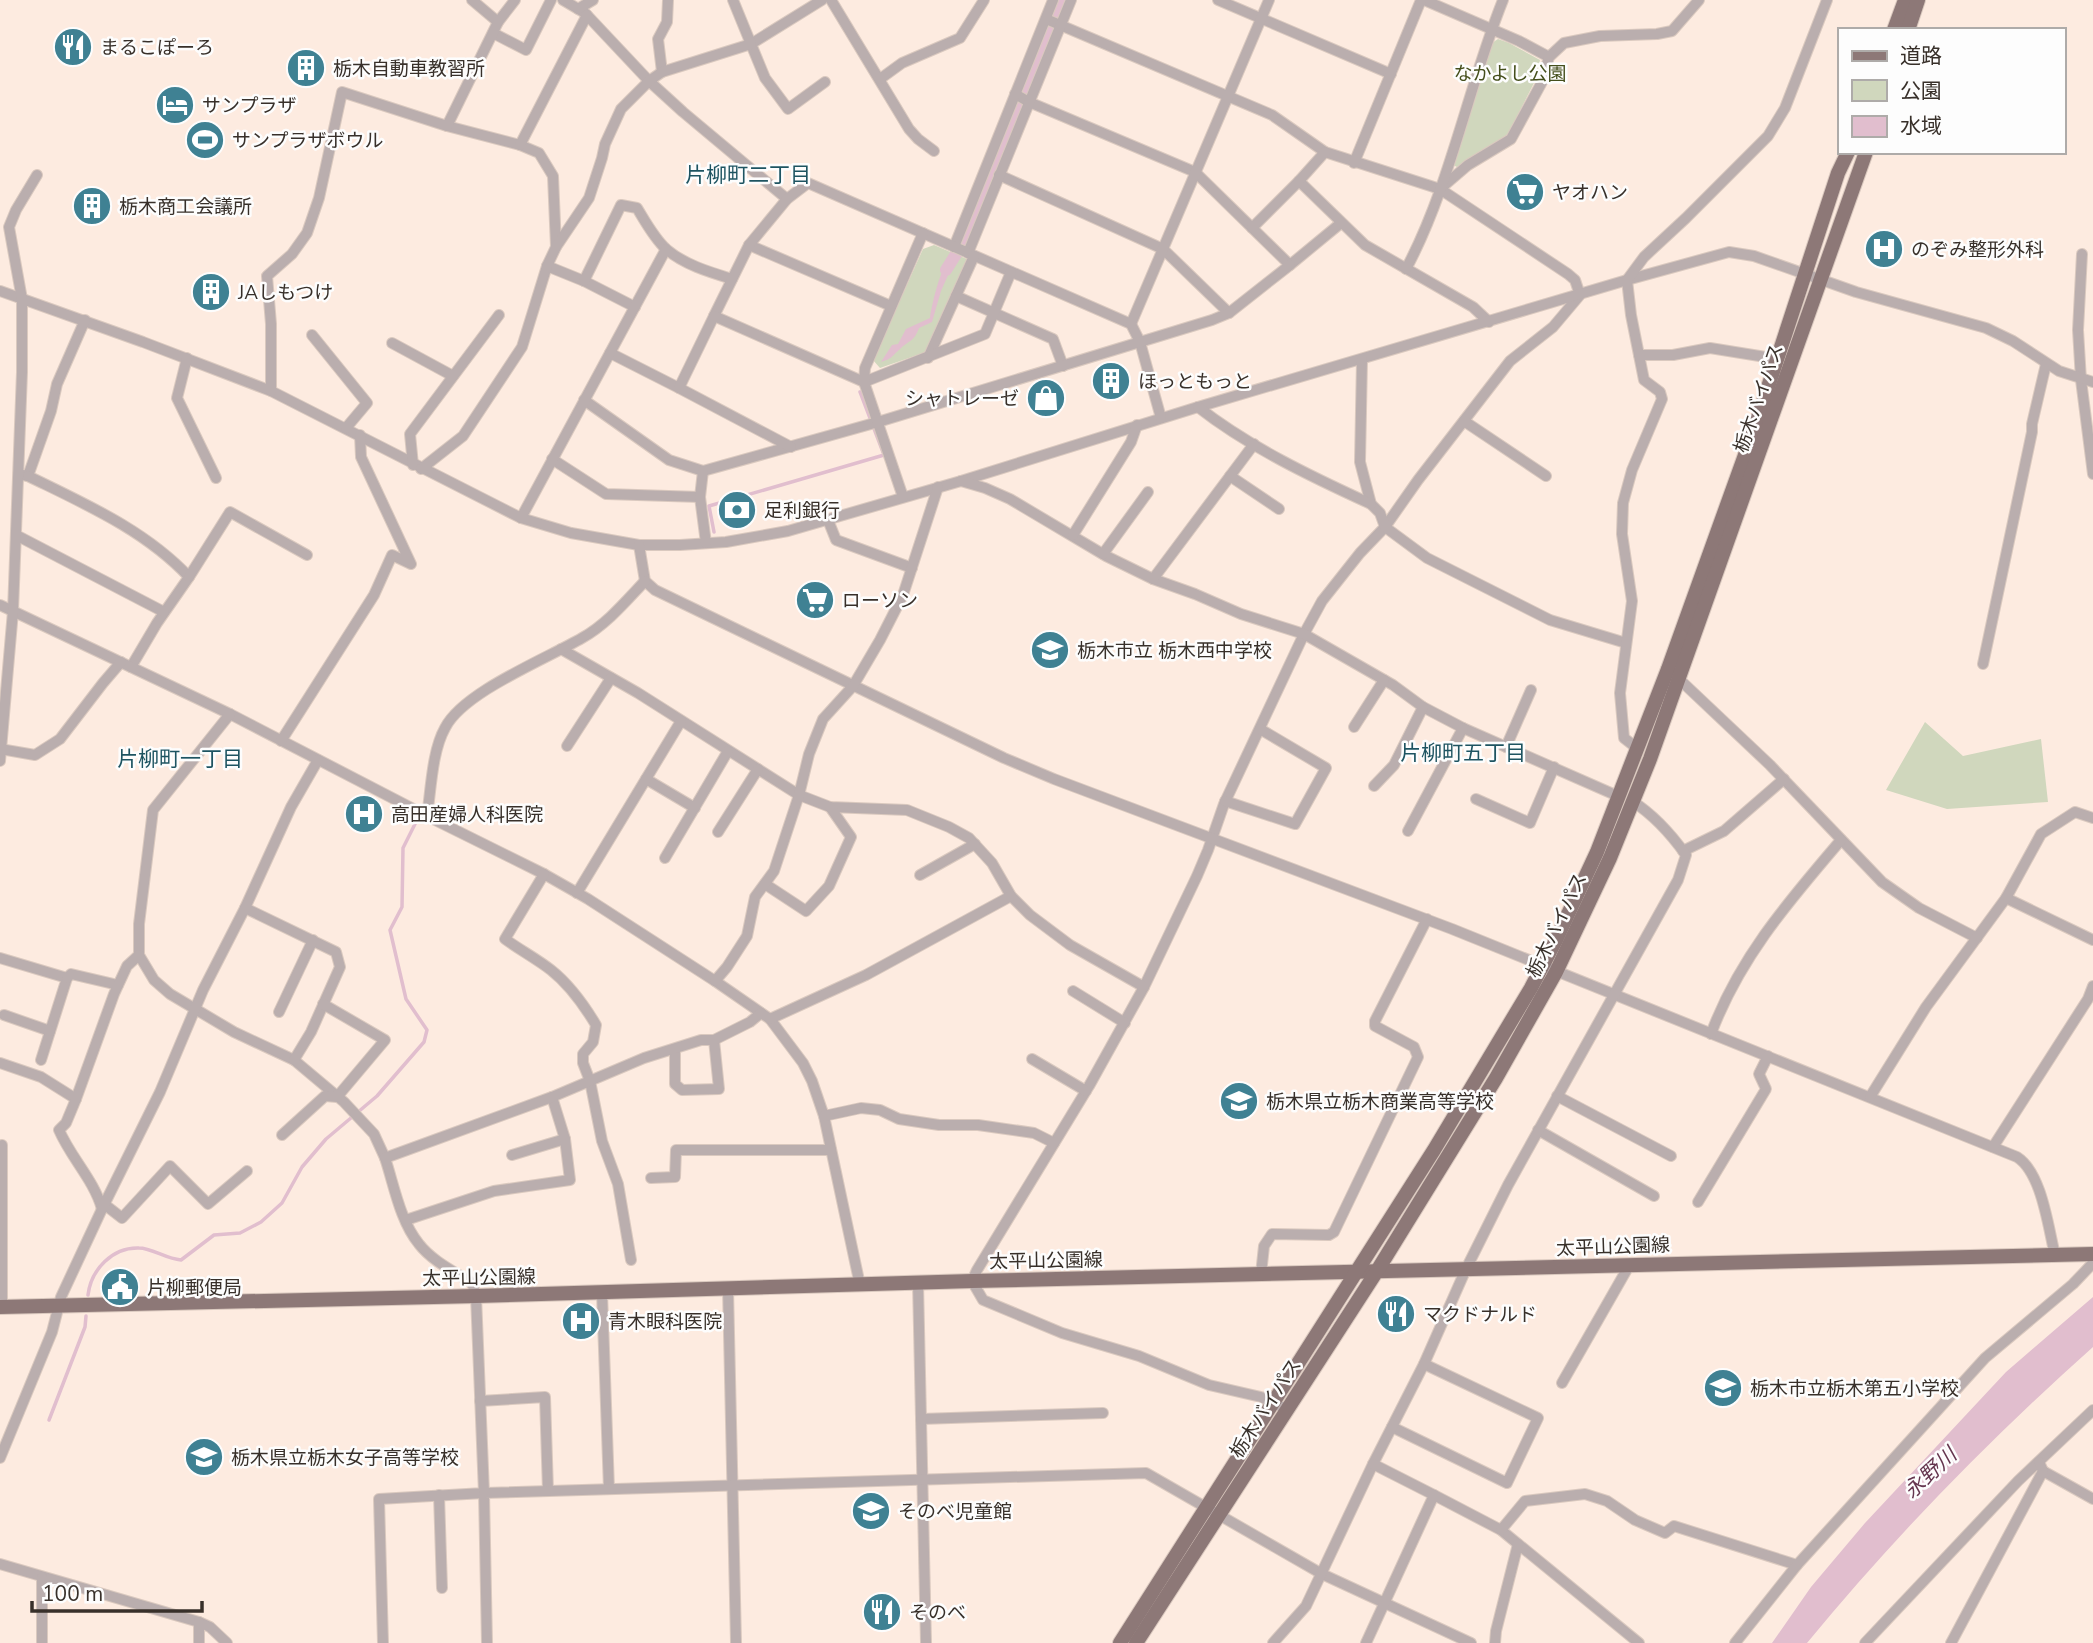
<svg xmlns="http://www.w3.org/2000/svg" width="2093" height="1643" font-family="'Nunito Sans','Noto Sans JP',sans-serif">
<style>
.green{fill:#d0d7bd}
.water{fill:#e1bece}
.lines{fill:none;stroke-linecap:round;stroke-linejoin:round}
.stream{stroke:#e1bece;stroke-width:3.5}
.canal{stroke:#e1bece;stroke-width:12}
.minor-casing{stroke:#dac9bf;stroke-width:12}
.major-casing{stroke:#dac9bf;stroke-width:16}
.minor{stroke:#baaeae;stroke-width:10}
.major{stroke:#8d7877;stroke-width:14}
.labels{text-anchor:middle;stroke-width:5;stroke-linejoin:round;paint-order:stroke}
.poi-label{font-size:19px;fill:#38302a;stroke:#fdfdfd;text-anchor:start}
.park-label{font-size:19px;fill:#454f1c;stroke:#fdfdfd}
.street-label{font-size:19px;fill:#38302a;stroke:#fdfdfd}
.neighbourhood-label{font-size:21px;fill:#1e5461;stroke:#fdfdfd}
.water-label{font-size:21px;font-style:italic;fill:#65364f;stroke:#fdfdfd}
</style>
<rect width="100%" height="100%" fill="#fdebe0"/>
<g class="green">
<path d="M1498 39 1509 43 1540 60 1535 81 1506 138 1457 167 1451 164 1492 43Z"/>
<path d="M934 245 969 260 929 351 880 368 873 360 923 249Z"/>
<path d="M1925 722 1963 756 2041 739 2048 802 1947 809 1886 790Z"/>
</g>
<g class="water">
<path d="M944 269 949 273 941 291 932 322 919 328C914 342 909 340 900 349 891 357 893 358 881 362L892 345 898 344 906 329 930 318C931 308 939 275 944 269Z"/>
<path d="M2093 1297V1347C1991 1438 1894 1537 1807 1643H1772L1811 1587 1865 1523 2006 1372Z"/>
</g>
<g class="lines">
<g class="stream">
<path d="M714 532 709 506 884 455 860 392"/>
<path d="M88 1295C91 1270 112 1247 139 1248 152 1248 166 1259 181 1260L214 1235 240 1233 261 1222 282 1203 302 1167 326 1139 377 1096 424 1042 427 1030 406 999 390 930 402 907 403 848 416 822"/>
<path d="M49 1420 85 1327 86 1316"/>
</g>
<path class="canal" d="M946 270 963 243 1062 0"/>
<g class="minor-casing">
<g id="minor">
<path d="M472 0 498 22"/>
<path d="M563 0 585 13 649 81 683 112 787 199"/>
<path d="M822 0 751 44 765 78 788 109 825 82"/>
<path d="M831 0 909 129 918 139 934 151"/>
<path d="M1218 0 1391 74"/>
<path d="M1424 0 1519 41 1549 57"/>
<path d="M578 9 593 0"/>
<path d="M1046 19 1272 115 1325 152 1440 189 1568 274 1575 280 1580 295 1553 327 1510 361 1418 480 1385 527 1360 553 1322 601 1304 634 1224 804 1208 850 1197 876 1144 987 1089 1086 977 1270 972 1281 983 1300 1062 1333 1139 1356 1209 1385 1261 1397 1286 1409"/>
<path d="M493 33 526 50 551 0"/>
<path d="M662 72 658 39 667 22 668 0"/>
<path d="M880 79 902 63 960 38 984 0"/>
<path d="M1015 94 1029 102 1195 172 1290 265 1341 223"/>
<path d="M447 126 520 145 539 153 553 176 556 247"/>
<path d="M520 145 587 15"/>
<path d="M1354 163 1421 0"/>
<path d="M999 175 1163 249 1229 313"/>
<path d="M1299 181 1365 245 1473 307 1489 322"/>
<path d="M1440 189 1468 165 1511 139 1542 82 1549 57 1564 43 1600 36 1657 34 1672 31 1699 0"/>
<path d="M1252 228 1299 181 1325 152"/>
<path d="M749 245 891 306"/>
<path d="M954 247 1053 0"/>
<path d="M968 253 1071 0"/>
<path d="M2082 254 2078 330 2081 380 2093 474"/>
<path d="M547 266 584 281 635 307"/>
<path d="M1406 269C1450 187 1468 87 1503 0"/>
<path d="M584 281 621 205 637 208C645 221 654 238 666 249 685 265 709 272 732 279"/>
<path d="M0 291 143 342 271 391 521 518 571 533 639 545H680L726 542 788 531 961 481 1198 407 1627 280 1729 252 1754 256 1856 292 1986 328 2013 341 2059 371 2093 382"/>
<path d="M956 296 1053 339 1063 366"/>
<path d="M714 316 749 245 787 199 808 183 1131 324 1140 342 1161 418"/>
<path d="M1131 324 1269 0"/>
<path d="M312 335 367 403 346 428"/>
<path d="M392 343 453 376"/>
<path d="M610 353 679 388"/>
<path d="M1639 355H1673L1710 348 1778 359"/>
<path d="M187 358 177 398 216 478"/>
<path d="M928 358 974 256"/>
<path d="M1362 360 1360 462 1371 504 1380 513 1385 527 1427 558 1550 620 1626 643"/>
<path d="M271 391V324L267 276 292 254 307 233 319 198 342 92 447 126 498 22 515 0"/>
<path d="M584 400 669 460 703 471 878 422 1212 320 1229 313 1290 265"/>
<path d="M1198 407C1249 447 1312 477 1371 504"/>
<path d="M1464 421 1546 476"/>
<path d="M791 447 679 388 714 316 864 382 985 334 1011 272"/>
<path d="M552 459 606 494 700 497"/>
<path d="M413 465 410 434 499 315"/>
<path d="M421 469 463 436 522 347 547 266 556 247 589 198 602 158 605 144 621 109 649 81 662 72 751 44 733 0"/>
<path d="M703 471 700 497 706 543"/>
<path d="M22 475 28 476 51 411 57 384 85 320"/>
<path d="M28 476C85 504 145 530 189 577L157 623 131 667"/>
<path d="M1230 476 1279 509"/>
<path d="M961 481 985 488 1010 499 1106 556 1153 579 1195 594 1241 614 1304 634 1393 685 1423 707 1463 728 1620 797"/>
<path d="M903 497 864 382 865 368 923 233"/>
<path d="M521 518 666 249"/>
<path d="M828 520 836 540 912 568"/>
<path d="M16 535 164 612"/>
<path d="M1073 535 1131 442 1137 425"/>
<path d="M639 545 645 581 655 590 1004 758 1054 779 1452 929 2017 1157C2042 1173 2048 1227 2055 1255"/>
<path d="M1103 554 1148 492"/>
<path d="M189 577 230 512 307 555"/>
<path d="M1153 579 1254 444"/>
<path d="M0 605 230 714 427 816 544 874 588 899 715 981 770 1019 803 1063 812 1081 824 1116 860 1285"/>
<path d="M561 649 638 693 799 795 830 807 907 810 949 827 969 838 992 863 1011 896 1030 915 1070 945 1144 987"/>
<path d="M1983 664 2032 432V424L2046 364"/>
<path d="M1679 679 1770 765 1882 882 1919 908 1977 938"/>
<path d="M230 714 153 810 139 924V955L154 980 170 994 234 1032 294 1060 344 1102 374 1134 385 1158"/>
<path d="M1354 727 1384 680"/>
<path d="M281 741 374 595 392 555 411 564 361 457 360 435"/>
<path d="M567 746 611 678"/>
<path d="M1506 747 1531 690"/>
<path d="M0 749 35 755 60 739 103 683 121 662"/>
<path d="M1638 749 1624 738 1620 693 1632 601 1622 534 1623 503 1632 470 1662 399 1660 392 1644 380 1631 315 1627 280 1644 257 1686 218 1768 136 1785 108 1827 0"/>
<path d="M0 761 13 611 22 372V299L9 227 16 210 37 175"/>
<path d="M646 779 695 808"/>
<path d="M1374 786 1394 765 1423 707"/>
<path d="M1476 799 1530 823 1554 767"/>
<path d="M1225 801 1295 824 1326 768 1260 729"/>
<path d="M427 816C431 790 432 751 445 728 463 692 546 659 582 638 607 624 626 601 645 581"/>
<path d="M1408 831 1463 728"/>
<path d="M718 832 758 769"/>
<path d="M1683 851 1724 831 1784 779"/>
<path d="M665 858 728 751"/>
<path d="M544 874 505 939C520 950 537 959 551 970 570 985 584 1005 596 1025L593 1042 583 1054V1063L590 1081 602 1141 618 1184 631 1260"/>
<path d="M920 875 975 844"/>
<path d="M765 884 806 911 829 886 851 837 830 807"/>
<path d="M577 893 681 721"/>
<path d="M2006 898 2093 940"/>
<path d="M245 908 336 952 340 967 311 1032 294 1060"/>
<path d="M0 958 67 978 41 1060"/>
<path d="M67 978 71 974 118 985"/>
<path d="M715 981 727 967 747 936 755 897 774 871 799 795 809 754 823 719 853 686 880 640 903 595 938 487"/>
<path d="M1073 991 1125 1023"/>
<path d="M279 1012 313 940"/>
<path d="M4 1015 50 1031"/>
<path d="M770 1019 866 975 1011 896"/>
<path d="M1711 1034C1739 958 1789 901 1841 840"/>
<path d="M675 1049V1084L682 1090 719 1089 714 1040"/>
<path d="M1032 1059 1086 1091"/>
<path d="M0 1063 41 1077 76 1099"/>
<path d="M1557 1096 1671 1156"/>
<path d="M1870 1097 1926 1007 2006 898 2041 834 2075 812 2093 818"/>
<path d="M824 1116 861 1108 880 1110 899 1119 939 1125H978L1034 1133 1054 1143"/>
<path d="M1538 1130 1654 1196"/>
<path d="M282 1135 325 1096 337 1097 385 1040 323 1004"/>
<path d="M2 1145V1307"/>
<path d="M1993 1147 2088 999 2093 986"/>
<path d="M512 1155 565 1139"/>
<path d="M651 1178 675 1177 676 1150H831"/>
<path d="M1698 1202 1766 1089 1759 1074 1768 1056"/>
<path d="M104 1204 122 1218 170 1166 208 1204 247 1171"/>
<path d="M102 1209C94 1180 71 1158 59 1130L66 1123 76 1099 114 994 127 966 139 955"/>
<path d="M406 1220 494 1191 570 1180 565 1139 552 1097"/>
<path d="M1261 1274 1264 1246 1272 1234 1329 1235 1334 1232 1418 1057 1414 1047 1375 1026V1021L1427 919"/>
<path d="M918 1283 926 1643"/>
<path d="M728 1289 736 1643"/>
<path d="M602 1293 609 1489"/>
<path d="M1562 1383 1630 1264"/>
<path d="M480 1401 545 1397 548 1491"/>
<path d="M921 1419 1103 1413"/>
<path d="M1392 1427 1507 1483 1538 1418 1424 1364"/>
<path d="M0 1458 52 1332 61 1297 102 1209 160 1092 203 990 245 908 291 807 318 760"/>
<path d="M2043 1471 2093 1499"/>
<path d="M439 1495 442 1588"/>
<path d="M1434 1495 1501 1530 1639 1643"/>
<path d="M1501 1530 1525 1501 1585 1494 1607 1501 1635 1520 1665 1533 1674 1526 1797 1565"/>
<path d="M0 1564 199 1622 210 1627 227 1643"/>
<path d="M42 1578V1643"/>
<path d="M199 1622V1643"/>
<path d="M383 1643 379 1499 484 1493 476 1296 472 1283C455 1272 432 1261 419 1244 400 1221 394 1185 385 1158L552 1097 644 1058 701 1040H714L750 1022 761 1013"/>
<path d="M487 1643 484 1493 1146 1473 1322 1574 1471 1643"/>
<path d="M1273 1643 1306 1606 1373 1464 1424 1364 1466 1269 1508 1185 1678 880 1686 855C1671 834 1654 815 1632 801"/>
<path d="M1366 1643 1434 1495 1373 1464"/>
<path d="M1495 1643 1496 1631 1518 1544"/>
<path d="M1735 1643 1797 1565 1985 1358 2073 1284 2093 1263"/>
<path d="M1865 1643 2018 1481 2093 1410"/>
<path d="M1951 1643 2043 1471 2039 1462"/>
</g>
</g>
<g class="major-casing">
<g id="major">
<path d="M1894 30 1905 0"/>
<path d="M1908 30 1918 0"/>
<path d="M0 1307 476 1296 972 1281 2093 1254"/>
<path d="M1120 1643 1434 1150 1531 988 1556 940 1597 852 1668 669 1754 430 1838 173 1848 152"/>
<path d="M1136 1643 1377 1271 1496 1078 1556 972 1610 858 1650 759 1866 152"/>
</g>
</g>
<use href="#minor" class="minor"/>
<use href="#major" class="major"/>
</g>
<defs>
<g id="restaurant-disc" transform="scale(2.0125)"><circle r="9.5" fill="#3f8193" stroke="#fdfdfd"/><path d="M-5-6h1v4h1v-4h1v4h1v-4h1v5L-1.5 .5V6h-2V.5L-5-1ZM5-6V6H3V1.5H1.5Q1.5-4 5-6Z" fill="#fff"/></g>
<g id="building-disc" transform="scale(2.0125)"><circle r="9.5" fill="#3f8193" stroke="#fdfdfd"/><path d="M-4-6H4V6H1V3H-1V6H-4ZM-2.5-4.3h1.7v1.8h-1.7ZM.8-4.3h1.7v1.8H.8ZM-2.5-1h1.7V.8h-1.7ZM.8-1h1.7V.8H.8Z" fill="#fff"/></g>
<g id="hotel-disc" transform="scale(2.0125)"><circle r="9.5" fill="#3f8193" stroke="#fdfdfd"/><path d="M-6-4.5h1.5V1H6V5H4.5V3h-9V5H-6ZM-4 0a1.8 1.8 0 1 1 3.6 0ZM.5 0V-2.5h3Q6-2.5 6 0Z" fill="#fff"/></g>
<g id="stadium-disc" transform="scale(2.0125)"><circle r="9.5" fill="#3f8193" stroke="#fdfdfd"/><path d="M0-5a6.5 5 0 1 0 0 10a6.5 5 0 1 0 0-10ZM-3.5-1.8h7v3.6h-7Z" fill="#fff"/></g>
<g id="supermarket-disc" transform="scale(2.0125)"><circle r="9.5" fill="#3f8193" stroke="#fdfdfd"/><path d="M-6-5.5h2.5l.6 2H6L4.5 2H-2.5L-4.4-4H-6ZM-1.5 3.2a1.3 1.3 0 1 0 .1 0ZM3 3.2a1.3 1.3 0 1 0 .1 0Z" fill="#fff"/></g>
<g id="hospital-disc" transform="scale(2.0125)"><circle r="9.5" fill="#3f8193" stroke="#fdfdfd"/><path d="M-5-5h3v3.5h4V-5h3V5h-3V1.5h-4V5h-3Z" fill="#fff"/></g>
<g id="shop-disc" transform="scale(2.0125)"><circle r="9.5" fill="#3f8193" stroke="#fdfdfd"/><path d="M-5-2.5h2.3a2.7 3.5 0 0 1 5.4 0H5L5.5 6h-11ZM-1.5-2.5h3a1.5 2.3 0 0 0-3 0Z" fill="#fff"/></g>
<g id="bank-disc" transform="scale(2.0125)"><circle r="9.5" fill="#3f8193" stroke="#fdfdfd"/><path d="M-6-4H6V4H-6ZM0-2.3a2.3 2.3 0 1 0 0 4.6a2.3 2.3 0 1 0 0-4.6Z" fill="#fff"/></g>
<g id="school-disc" transform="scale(2.0125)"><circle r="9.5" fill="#3f8193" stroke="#fdfdfd"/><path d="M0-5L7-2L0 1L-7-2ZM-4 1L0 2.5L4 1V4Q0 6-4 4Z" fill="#fff"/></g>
<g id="civic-disc" transform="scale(2.0125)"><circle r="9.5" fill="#3f8193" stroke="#fdfdfd"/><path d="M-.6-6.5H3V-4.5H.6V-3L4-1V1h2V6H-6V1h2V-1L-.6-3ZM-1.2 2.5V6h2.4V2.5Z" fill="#fff"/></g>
</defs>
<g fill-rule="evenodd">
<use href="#restaurant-disc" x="73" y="47"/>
<use href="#building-disc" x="306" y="68"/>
<use href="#hotel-disc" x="175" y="105"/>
<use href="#stadium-disc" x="205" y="140"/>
<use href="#supermarket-disc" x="1525" y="192"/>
<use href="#building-disc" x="92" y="206"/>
<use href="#hospital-disc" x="1884" y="249"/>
<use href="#building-disc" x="211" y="292"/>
<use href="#building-disc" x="1111" y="381"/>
<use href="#shop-disc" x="1046" y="398"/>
<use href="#bank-disc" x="737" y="510"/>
<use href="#supermarket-disc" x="815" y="600"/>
<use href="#school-disc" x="1050" y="650"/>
<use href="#hospital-disc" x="364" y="814"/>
<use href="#school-disc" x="1239" y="1101"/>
<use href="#civic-disc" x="120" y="1287"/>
<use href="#restaurant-disc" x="1396" y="1314"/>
<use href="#hospital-disc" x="581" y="1321"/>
<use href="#school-disc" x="1723" y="1388"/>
<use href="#school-disc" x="204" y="1457"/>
<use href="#school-disc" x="871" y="1511"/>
<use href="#restaurant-disc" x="882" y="1612"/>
</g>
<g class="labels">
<g class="poi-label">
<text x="100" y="54">まるこぽーろ</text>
<text x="333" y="75">栃木自動車教習所</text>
<text x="202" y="112">サンプラザ</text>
<text x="232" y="147">サンプラザボウル</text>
<text x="1552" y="199">ヤオハン</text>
<text x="119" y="213">栃木商工会議所</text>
<text x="1911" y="256">のぞみ整形外科</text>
<text x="238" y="299">JAしもつけ</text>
<text x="1138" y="388">ほっともっと</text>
<text x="1019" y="405" text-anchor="end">シャトレーゼ</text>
<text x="764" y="517">足利銀行</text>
<text x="842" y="607">ローソン</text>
<text x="1077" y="657">栃木市立 栃木西中学校</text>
<text x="391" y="821">高田産婦人科医院</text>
<text x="1266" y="1108">栃木県立栃木商業高等学校</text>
<text x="147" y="1294">片柳郵便局</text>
<text x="1423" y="1321">マクドナルド</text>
<text x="608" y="1328">青木眼科医院</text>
<text x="1750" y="1395">栃木市立栃木第五小学校</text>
<text x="231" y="1464">栃木県立栃木女子高等学校</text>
<text x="898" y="1518">そのべ児童館</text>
<text x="909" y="1619">そのべ</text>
</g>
<g class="park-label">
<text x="1510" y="80">なかよし公園</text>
</g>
<g class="street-label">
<text transform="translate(1758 398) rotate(-71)" y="7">栃木バイパス</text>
<text transform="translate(1556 925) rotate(-64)" y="7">栃木バイパス</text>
<text transform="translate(1613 1246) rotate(-2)" y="7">太平山公園線</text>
<text transform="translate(1046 1260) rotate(-1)" y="7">太平山公園線</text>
<text transform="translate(479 1277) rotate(-1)" y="7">太平山公園線</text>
<text transform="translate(1265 1408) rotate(-57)" y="7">栃木バイパス</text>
</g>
<g class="neighbourhood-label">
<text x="748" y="182">片柳町二丁目</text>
<text x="1463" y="760">片柳町五丁目</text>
<text x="180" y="766">片柳町一丁目</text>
</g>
<g class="water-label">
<text transform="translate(1930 1473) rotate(-43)" y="7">永野川</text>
</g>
</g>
<rect x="1838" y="28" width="228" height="126" fill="#fdfdfd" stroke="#aeaba9" stroke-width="2"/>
<rect x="1852" y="51" width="35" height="10" fill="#8d7877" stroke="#aeaba9" stroke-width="2"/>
<text x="1900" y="63" font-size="21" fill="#38302a">道路</text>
<rect x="1852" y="80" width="35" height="21" fill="#d0d7bd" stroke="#aeaba9" stroke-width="2"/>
<text x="1900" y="98" font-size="21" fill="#38302a">公園</text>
<rect x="1852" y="116" width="35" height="21" fill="#e1bece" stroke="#aeaba9" stroke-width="2"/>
<text x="1900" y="133" font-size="21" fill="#38302a">水域</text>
<path d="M32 1601v10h170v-10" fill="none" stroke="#38302a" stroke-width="3.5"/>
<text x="42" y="1601" font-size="21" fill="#38302a" stroke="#fdfdfd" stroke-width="5" paint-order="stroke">100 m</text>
</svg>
